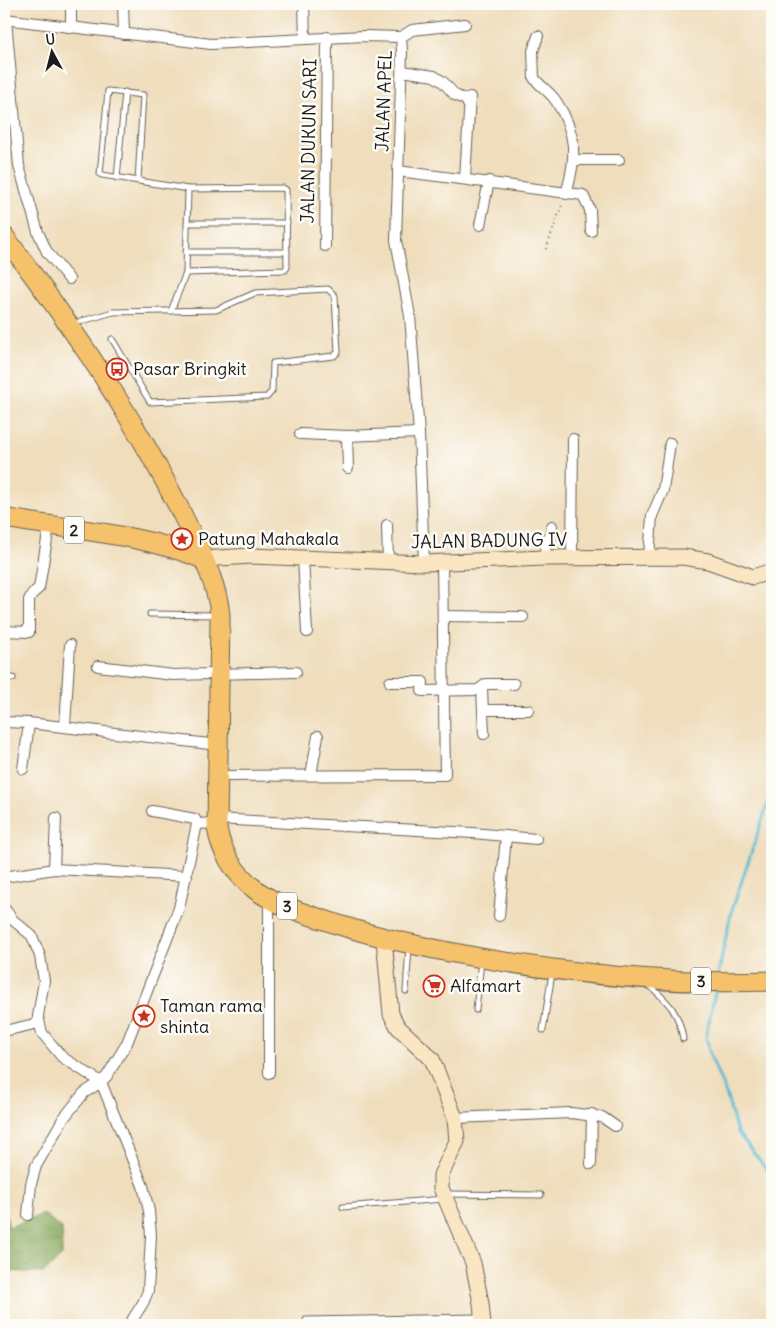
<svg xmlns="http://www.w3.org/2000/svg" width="776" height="1329" font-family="Delius,sans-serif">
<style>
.forest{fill:url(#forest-crowns);stroke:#50613b}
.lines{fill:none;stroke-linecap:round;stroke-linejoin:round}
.stream{stroke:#55b9d3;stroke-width:3}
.lane-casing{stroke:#666054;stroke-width:7}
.street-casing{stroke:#666054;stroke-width:12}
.secondary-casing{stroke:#666054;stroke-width:17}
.highway-casing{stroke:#666054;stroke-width:21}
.path{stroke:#666054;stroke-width:2;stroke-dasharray:1 4;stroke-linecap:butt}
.lane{stroke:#fff;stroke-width:5}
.street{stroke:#fff;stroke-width:10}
.secondary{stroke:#fbe6c4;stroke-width:15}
.highway{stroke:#f5c16b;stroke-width:19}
.labels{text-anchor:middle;stroke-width:5;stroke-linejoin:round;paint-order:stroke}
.shield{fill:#fdfcf7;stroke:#605f5e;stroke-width:1}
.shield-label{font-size:16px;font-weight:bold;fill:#1c1c1c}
.street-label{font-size:18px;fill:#1c1c1c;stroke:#fdfcf7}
.poi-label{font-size:18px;fill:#1c1c1c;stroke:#fdfcf7;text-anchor:start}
</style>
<defs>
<pattern id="forest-crowns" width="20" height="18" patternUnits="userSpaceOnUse" patternTransform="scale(1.25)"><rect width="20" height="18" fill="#85a65a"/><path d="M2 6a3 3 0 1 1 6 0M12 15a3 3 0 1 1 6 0" fill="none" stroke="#6c864a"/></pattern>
</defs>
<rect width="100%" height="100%" fill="#fdfcf7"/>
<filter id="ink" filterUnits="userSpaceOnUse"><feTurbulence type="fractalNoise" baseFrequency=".02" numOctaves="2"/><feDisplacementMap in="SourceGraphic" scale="10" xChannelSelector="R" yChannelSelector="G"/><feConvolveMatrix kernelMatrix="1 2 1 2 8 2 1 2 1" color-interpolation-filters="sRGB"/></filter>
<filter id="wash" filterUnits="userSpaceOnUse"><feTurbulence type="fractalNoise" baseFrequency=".0096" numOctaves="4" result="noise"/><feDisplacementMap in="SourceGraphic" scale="20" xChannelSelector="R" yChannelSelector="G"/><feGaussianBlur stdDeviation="1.12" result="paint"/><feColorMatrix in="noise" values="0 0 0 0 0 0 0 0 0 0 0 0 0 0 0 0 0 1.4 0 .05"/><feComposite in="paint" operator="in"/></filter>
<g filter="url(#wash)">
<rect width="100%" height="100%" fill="#efddbb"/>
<path class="forest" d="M4 1205 9 1227 44 1214 62 1229V1256L43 1273 4 1271Z"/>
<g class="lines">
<g class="stream">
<path d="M718 975 731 913 772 791"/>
<path d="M716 988 706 1035 710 1055 726 1094 737 1132 772 1176"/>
</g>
</g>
</g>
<g filter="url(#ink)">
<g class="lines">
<g class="lane-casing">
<g id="lane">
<path d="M117 178 125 92"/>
<path d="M138 181 143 95 108 91 100 174 102 175 188 189 283 188 286 190 287 267 285 270 186 273"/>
<path d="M187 223H287"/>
<path d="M186 252H287"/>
<path d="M171 311 186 273 188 189"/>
<path d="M72 324 113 312 216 310 255 293 328 289 335 296 338 352 334 356 273 363 272 391 267 397 150 402 112 339"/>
<path d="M150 614 217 615"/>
<path d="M4 678H13"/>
<path d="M649 985C669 1003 679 1012 683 1039"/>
<path d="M406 991 409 947"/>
<path d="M476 1010 481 961"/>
<path d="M543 1030 552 973"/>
<path d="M445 1194 541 1195"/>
<path d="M343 1207 444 1199"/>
<path d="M306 1320 480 1317"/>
</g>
</g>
<g class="street-casing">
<g id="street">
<path d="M123 4 124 34"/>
<path d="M304 4 305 39"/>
<path d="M4 19 211 44 364 36 401 37 402 51 396 240 410 316 419 433 424 563"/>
<path d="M6 20 19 166 38 232 47 252 69 279"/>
<path d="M71 28V4"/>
<path d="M538 36 533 51 534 78C541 87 551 93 556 101 577 133 577 158 566 194"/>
<path d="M401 37 412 30 465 24"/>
<path d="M402 71 434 76 443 82 455 95 466 100 469 106"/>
<path d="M574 160H619"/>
<path d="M398 171 583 195 590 210 591 231"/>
<path d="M465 178 470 97"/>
<path d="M480 225 489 181"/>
<path d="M325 246 327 37"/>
<path d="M300 434 347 436 419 433"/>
<path d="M347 436 348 468"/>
<path d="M387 525 388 562"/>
<path d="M649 557 652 516 663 490 670 443"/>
<path d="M303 558 307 632"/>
<path d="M545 558 546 539 551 534 552 526"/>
<path d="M572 558 573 439"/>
<path d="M443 616 523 617"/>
<path d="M4 631 29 632V600L32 594 39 588 49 527"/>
<path d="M98 666 173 675 296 672"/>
<path d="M390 682H423L422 691 478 690 486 684H514"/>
<path d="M482 688 484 734"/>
<path d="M483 710H528"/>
<path d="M4 722 29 723 218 745"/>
<path d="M65 726 70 645"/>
<path d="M23 769 29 723"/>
<path d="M311 775 318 736"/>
<path d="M218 776 445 775 442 563"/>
<path d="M152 811 195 819 197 824 217 823"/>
<path d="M217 819 473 833 536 839"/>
<path d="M54 869 56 818"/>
<path d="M4 877 54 869 187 876"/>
<path d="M4 908 13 920 32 936 40 956 44 981 38 1016 42 1033 62 1057 101 1082 143 1186 149 1211 151 1236 148 1291 143 1303 129 1325"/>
<path d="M499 916 506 836"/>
<path d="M4 1031 39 1023"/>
<path d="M269 1073V898"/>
<path d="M455 1118 571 1113 602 1117 615 1126"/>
<path d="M591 1164 592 1114"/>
<path d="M28 1215 31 1184 36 1166 63 1119 84 1093 101 1082 107 1076 127 1043 179 908 197 824"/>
</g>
</g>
<g class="secondary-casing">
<g id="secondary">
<path d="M203 559 251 556 424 563 545 558 683 557 708 561 753 577 772 571"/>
<path d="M384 939 391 1014 398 1027 432 1059 455 1118 457 1141 441 1175V1188L473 1263 481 1303 483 1325"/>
</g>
</g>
<g class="highway-casing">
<g id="highway">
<path d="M4 236C72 326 135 418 185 520 199 550 217 581 220 615L217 828C221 853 236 875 256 890 279 907 310 915 336 924 386 940 435 950 487 959 581 975 676 985 772 981"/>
<path d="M4 518C70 530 141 533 203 559"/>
</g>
</g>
<path class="path" d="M546 249 563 202"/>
<use href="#lane" class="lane"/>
<use href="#street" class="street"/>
<use href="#secondary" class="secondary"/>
<use href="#highway" class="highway"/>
</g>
</g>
<defs>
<g id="bus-ring" transform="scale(1.125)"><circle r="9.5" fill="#fdfcf7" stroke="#c8321e" stroke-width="1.5"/><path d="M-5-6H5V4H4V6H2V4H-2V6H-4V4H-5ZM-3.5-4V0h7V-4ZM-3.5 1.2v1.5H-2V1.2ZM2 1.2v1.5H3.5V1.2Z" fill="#c8321e"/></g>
<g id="sight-ring" transform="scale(1.125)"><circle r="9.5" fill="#fdfcf7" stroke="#c8321e" stroke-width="1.5"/><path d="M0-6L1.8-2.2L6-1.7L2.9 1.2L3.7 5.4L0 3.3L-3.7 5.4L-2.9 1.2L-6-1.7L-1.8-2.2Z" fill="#c8321e"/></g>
<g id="supermarket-ring" transform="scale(1.125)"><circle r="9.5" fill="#fdfcf7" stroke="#c8321e" stroke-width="1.5"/><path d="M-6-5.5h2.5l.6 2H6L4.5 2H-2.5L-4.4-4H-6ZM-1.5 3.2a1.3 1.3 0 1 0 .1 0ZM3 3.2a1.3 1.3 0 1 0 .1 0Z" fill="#c8321e"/></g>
</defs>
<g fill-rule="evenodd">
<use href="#bus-ring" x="117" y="369"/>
<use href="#sight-ring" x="182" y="539"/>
<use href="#supermarket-ring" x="434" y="986"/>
<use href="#sight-ring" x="144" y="1016"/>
</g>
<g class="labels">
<g class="shield">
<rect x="64" y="516.5" width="20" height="27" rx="4"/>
<rect x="277" y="892.5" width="20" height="27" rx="4"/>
<rect x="691" y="967.5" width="20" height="27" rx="4"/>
</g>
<g class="shield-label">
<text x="74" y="536">2</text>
<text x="287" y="912">3</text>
<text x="701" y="987">3</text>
</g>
<g class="street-label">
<text transform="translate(384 101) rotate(-88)" y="6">JALAN APEL</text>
<text transform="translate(309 141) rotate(-89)" y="6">JALAN DUKUN SARI</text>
<text transform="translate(489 541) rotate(-1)" y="6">JALAN BADUNG IV</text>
</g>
<g class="poi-label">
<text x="133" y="375">Pasar Bringkit</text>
<text x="198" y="545">Patung Mahakala</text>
<text x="450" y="992">Alfamart</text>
<text x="160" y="1012">Taman rama<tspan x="160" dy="21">shinta</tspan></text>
</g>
</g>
<rect width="776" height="1329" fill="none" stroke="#fdfcf7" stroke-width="20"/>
<g transform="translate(52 52) rotate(353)" stroke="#fdfcf7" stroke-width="4" paint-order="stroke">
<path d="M0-4L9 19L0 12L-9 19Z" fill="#1c1c1c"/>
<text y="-8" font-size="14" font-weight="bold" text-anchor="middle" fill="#1c1c1c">U</text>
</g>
</svg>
